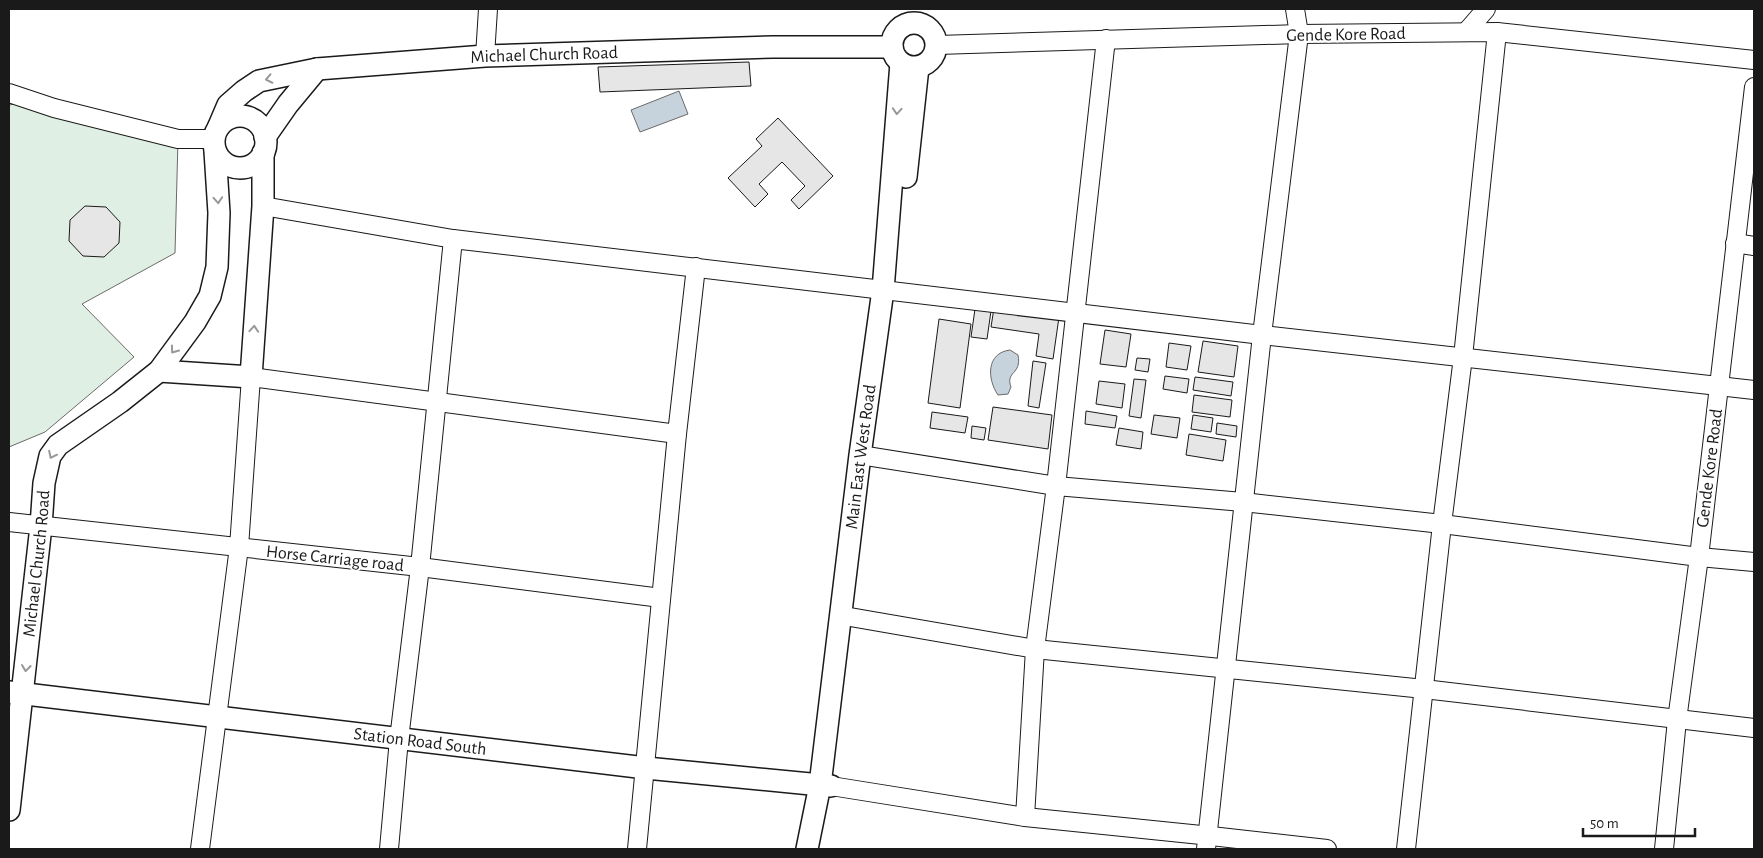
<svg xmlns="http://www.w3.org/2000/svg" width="1763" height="858" font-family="'Alegreya Sans',sans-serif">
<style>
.green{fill:#e0efe3;stroke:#6a6a6a}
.water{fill:#c6d2dc;stroke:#6a6a6a}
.building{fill:#e6e6e6;stroke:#1a1a1a}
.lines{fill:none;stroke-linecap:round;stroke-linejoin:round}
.minor-casing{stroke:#1a1a1a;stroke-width:20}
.major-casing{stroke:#1a1a1a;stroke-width:24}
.minor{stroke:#fff;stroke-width:18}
.major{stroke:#fff;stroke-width:21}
.oneway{stroke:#989898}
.labels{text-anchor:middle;stroke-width:4;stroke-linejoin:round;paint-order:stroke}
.street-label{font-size:18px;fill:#1a1a1a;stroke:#fff}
</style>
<rect width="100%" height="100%" fill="#fff"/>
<path class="green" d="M34 100 178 139 175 253 82 304 134 357 45 432 9 447V105Z"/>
<g class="water">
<path d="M679 91 688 114 640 132 631 110Z"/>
<path d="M1010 350 1018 355C1022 375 1005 371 1011 387L1008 394 998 395C987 379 986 353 1010 350Z"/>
</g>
<g class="building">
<path d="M749 62 751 86 600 92 598 67Z"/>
<path d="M778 118 833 176 799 209 791 200 805 186 782 162 759 184 768 194 755 207 728 178 762 146 756 139Z"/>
<path d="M85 206 106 207 120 222 119 243 104 257 83 256 69 241 70 220Z"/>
<path d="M994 308 1059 317 1053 359 1036 356 1039 334 991 327Z"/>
<path d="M975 309 991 311 987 339 971 337Z"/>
<path d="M939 319 971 324 960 408 928 403Z"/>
<path d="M1105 330 1131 334 1126 367 1100 364Z"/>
<path d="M1203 341 1238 346 1234 377 1198 372Z"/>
<path d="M1169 343 1191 346 1187 370 1166 367Z"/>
<path d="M1137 358 1150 359 1148 372 1135 370Z"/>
<path d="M1033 361 1046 363 1039 408 1028 406Z"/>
<path d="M1165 376 1189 379 1187 393 1163 389Z"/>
<path d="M1195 377 1233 382 1231 396 1193 390Z"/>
<path d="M1134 379 1146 380 1141 418 1129 416Z"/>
<path d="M1099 381 1125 384 1122 408 1096 404Z"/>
<path d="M1194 395 1232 400 1230 417 1192 412Z"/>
<path d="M993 407 1052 415 1048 449 988 440Z"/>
<path d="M1086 411 1117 416 1115 428 1085 424Z"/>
<path d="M932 412 968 417 965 433 930 428Z"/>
<path d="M1154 415 1180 418 1177 438 1151 434Z"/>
<path d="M1193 415 1213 418 1211 432 1191 429Z"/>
<path d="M1217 423 1237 426 1236 437 1216 434Z"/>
<path d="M972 426 986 428 984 440 971 438Z"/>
<path d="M1119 428 1143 432 1141 449 1116 445Z"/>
<path d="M1189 434 1226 440 1223 461 1186 455Z"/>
</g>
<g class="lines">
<g class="minor-casing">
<g id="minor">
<path d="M1466 32 1486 9"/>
<path d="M937 45 1299 34 1497 32 1754 60"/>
<path d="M485 56 488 9"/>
<path d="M9 93 54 108 178 139H213"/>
<path d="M263 206 453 239"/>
<path d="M1735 243 1754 246"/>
<path d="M860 455 1056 486 1243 502 1442 524 1699 557 1754 562"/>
<path d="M9 522 420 567 661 598"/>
<path d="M850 617 1035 649 1424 689 1754 728"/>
<path d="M831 786 1025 817 1211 836 1327 849"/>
<path d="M1025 817 1035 649 1056 486 1106 39"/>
<path d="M200 849 239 547 251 377 677 434 696 267"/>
<path d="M389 849 399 739 420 567 453 239 1262 335 1754 390"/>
<path d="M637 849 677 434"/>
<path d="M1206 849 1262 335 1299 34 1295 9"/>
<path d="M1406 849 1442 524 1463 357 1497 32"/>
<path d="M1664 849 1677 720 1699 557 1754 87"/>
</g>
</g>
<g class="major-casing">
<g id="major">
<circle cx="914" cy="45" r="22"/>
<circle cx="240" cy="142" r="26"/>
<path id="s1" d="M219 126 228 105 244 91 259 81 317 69 485 56 773 47H892"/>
<path d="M265 137 288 104 317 69"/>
<path d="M906 177 918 67"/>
<path d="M159 371 251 377 263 206V153"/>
<path id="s2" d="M9 692 646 768 831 786"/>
<path id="s3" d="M9 810 41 526 44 483 50 456 58 445 120 402 159 371 195 322 210 296 217 267 219 213 215 151"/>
<path id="s4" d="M807 849 820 785 860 455 883 290 901 63"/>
</g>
</g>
<use href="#minor" class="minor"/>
<use href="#major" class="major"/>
</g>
<defs><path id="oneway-chevron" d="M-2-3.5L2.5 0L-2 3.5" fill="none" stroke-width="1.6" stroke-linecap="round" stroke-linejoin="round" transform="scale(1.25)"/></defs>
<g class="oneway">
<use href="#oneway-chevron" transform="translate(269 79) rotate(168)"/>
<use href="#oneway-chevron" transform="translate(897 111) rotate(94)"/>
<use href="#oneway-chevron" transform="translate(218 200) rotate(86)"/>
<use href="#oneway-chevron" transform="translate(254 329) rotate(-86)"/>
<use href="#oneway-chevron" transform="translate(174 350) rotate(126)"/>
<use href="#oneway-chevron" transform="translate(52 455) rotate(116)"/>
<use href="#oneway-chevron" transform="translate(26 668) rotate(96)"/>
</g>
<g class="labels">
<g class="street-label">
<text transform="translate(1346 34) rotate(-1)" y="6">Gende Kore Road</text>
<text dy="6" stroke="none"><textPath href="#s1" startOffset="349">Michael Church Road</textPath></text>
<text dy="6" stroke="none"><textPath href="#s4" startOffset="396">Main East West Road</textPath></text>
<text transform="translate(1709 468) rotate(-83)" y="6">Gende Kore Road</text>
<text transform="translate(335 558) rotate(6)" y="6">Horse Carriage road</text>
<text dy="6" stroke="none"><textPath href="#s3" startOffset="248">Michael Church Road</textPath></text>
<text dy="6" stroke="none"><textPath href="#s2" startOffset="414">Station Road South</textPath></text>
</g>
</g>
<rect width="1763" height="858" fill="none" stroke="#1a1a1a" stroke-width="20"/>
<path d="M1583 828v8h112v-8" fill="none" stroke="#1a1a1a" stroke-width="2.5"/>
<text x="1590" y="828" font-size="15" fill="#1a1a1a" stroke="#ffffff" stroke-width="4" paint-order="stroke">50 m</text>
</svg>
